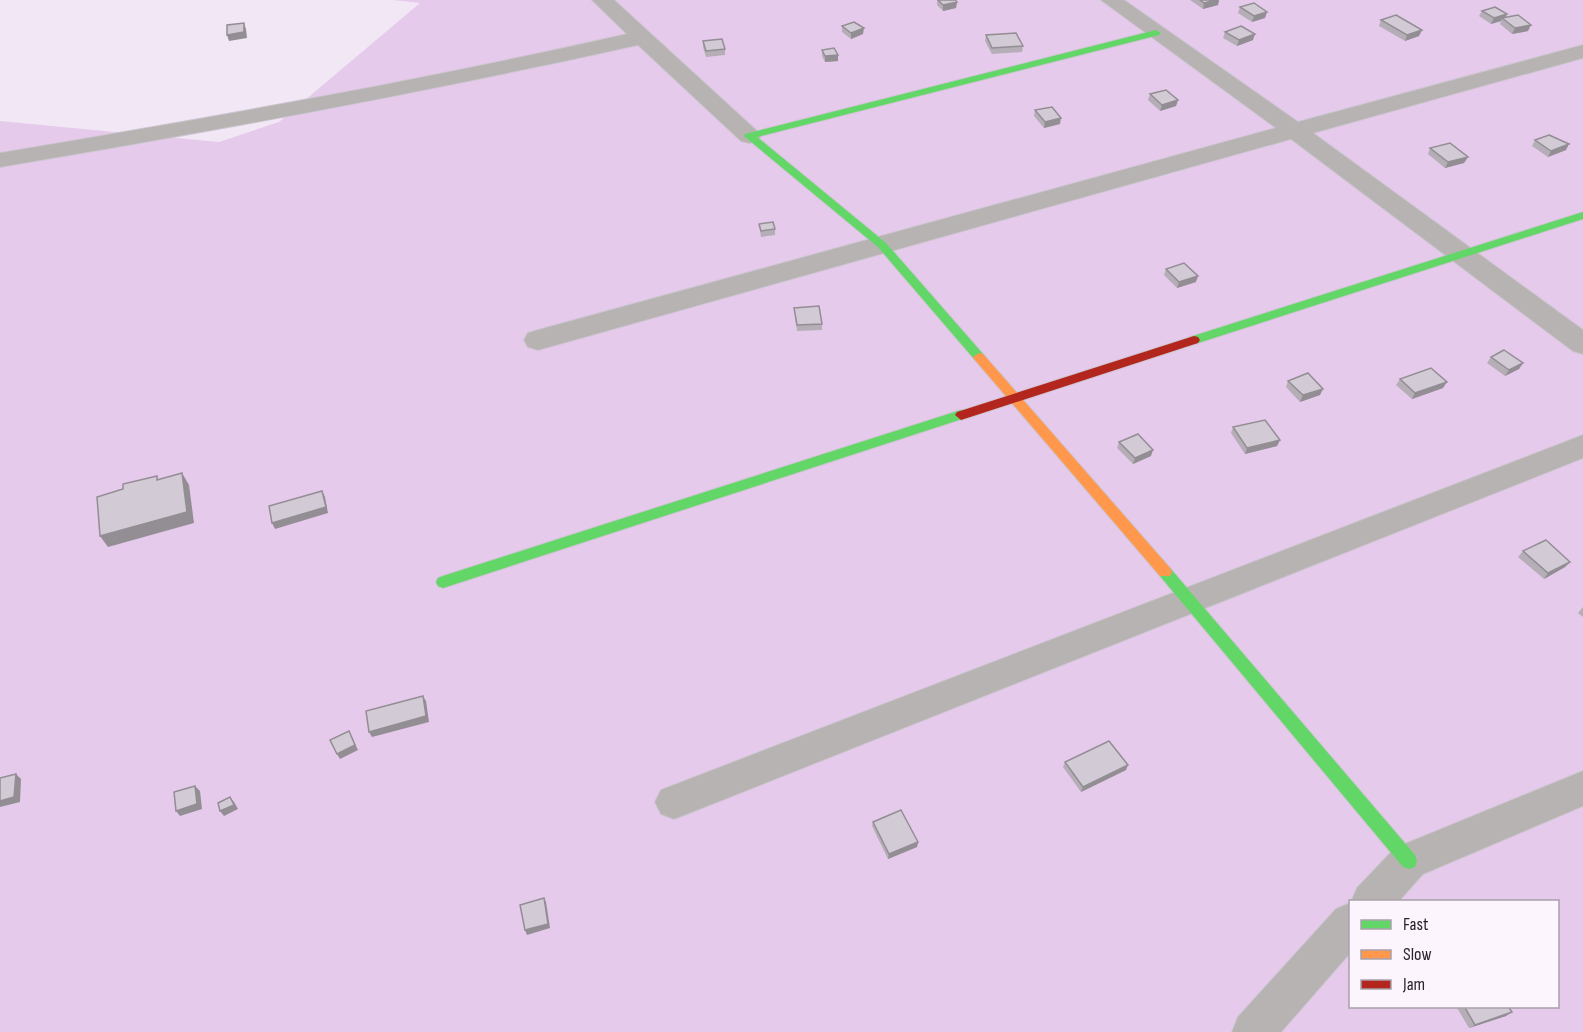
<svg xmlns="http://www.w3.org/2000/svg" width="1583" height="1032" font-family="'Sofia Sans Condensed',sans-serif">
<style>
.green{fill:#e5caec;fill-rule:evenodd}
.lines{fill:none;stroke-linecap:round;stroke-linejoin:round}
.street-casing{stroke:#cdc5d0;stroke-width:2}
.fast-casing{stroke:#cdc5d0;stroke-width:2}
.slow-casing{stroke:#cdc5d0;stroke-width:2}
.jam-casing{stroke:#cdc5d0;stroke-width:2}
.street{fill:#b6b3b2;fill-rule:evenodd}
.fast{fill:#63d668;fill-rule:evenodd}
.slow{fill:#ff974d;fill-rule:evenodd}
.jam{fill:#b3261e;fill-rule:evenodd}
.wall{fill:#b5aeb6}
.shaded-wall{fill:#938d94}
.building{fill:#d2cad4;stroke:#938d94;stroke-width:1.5}
</style>
<rect width="100%" height="100%" fill="#f2e8f5"/>
<path class="green" d="M393 0H1583V1032H0V121L219 142 279 122 420 3ZM1350 902H1558V1006H1350Z"/>
<g class="lines">
<g class="street-casing">
<g id="street">
<path d="M592 0H614L757 131 761 136 757 141 749 143 741 141 638 45C426 92 214 131 0 167V153C210 118 419 81 627 34Z"/>
<path d="M1101 0H1124L1298 122 1583 45V58L1313 133 1583 330V354L1573 351 1291 139 538 350 528 347 524 340 528 333 538 330 1276 128Z"/>
<path d="M1583 435V458L687 814 674 819 661 814 655 802 661 790Z"/>
<path d="M1583 771V806L1423 874 1398 902H1351L1357 888 1395 848Z"/>
<path d="M1350 903V953L1281 1032H1232L1238 1017 1336 909Z"/>
</g>
</g>
<g class="fast-casing">
<g id="fast">
<path d="M1156 30 1161 33 1159 35 757 137 886 243 983 354 985 357 979 361 975 360 878 247 744 136 745 134Z"/>
<path d="M1583 212V219L1198 343 1194 344 1188 340 1190 337Z"/>
<path d="M961 410 967 415 965 418 443 588 438 586 436 582 438 578 443 576Z"/>
<path d="M1165 566 1170 568 1415 855 1417 861 1415 867 1409 869 1403 867 1160 576 1158 572 1160 568Z"/>
</g>
</g>
<g class="slow-casing">
<path id="slow" d="M979 353 983 354 1170 568 1172 572 1170 576H1160L975 360 973 357Z"/>
</g>
<g class="jam-casing">
<path id="jam" d="M1194 336 1198 337 1200 340 1198 343 961 420 955 415 957 412Z"/>
</g>
<use href="#street" class="street"/>
<use href="#fast" class="fast"/>
<use href="#slow" class="slow"/>
<use href="#jam" class="jam"/>
</g>
<g class="wall">
<path d="M937 0H955L957 2 956 8 943 11 937 5Z"/>
<path d="M1190 0H1219L1218 5 1203 9Z"/>
<path d="M1240 7 1265 18 1252 22 1238 13Z"/>
<path d="M1482 11 1507 14 1505 18 1528 31 1512 34 1500 24 1501 21 1491 24 1479 16Z"/>
<path d="M1381 20 1422 30 1419 36 1405 41 1379 26Z"/>
<path d="M842 26 863 34 851 39 842 32Z"/>
<path d="M1225 32 1253 40 1237 46 1223 38Z"/>
<path d="M986 35 1023 46 1022 52 992 54 985 41Z"/>
<path d="M703 41 725 49V55L706 57 703 47Z"/>
<path d="M822 50 838 61 825 62 822 56Z"/>
<path d="M1150 94 1178 100 1176 106 1160 111 1148 100Z"/>
<path d="M1035 110 1060 124 1044 128 1034 116Z"/>
<path d="M1535 140 1566 150 1548 157 1532 146Z"/>
<path d="M1430 148 1468 157 1464 163 1445 168 1428 154Z"/>
<path d="M759 224 775 229V235L761 237Z"/>
<path d="M1166 269 1196 282 1177 288 1164 275Z"/>
<path d="M794 308 822 324V330L797 331Z"/>
<path d="M1491 357 1523 363 1519 369 1505 376 1487 363Z"/>
<path d="M1400 379 1443 388 1412 399 1396 385Z"/>
<path d="M1288 381 1320 395 1300 402 1286 387Z"/>
<path d="M1233 427 1280 440 1277 446 1245 454 1231 433Z"/>
<path d="M1119 442 1151 456 1133 464 1117 448Z"/>
<path d="M1523 551 1570 562 1565 567 1544 579 1518 557Z"/>
<path d="M1583 607V617L1578 613Z"/>
<path d="M1065 762 1126 770 1081 792 1063 767Z"/>
<path d="M873 822 918 842 917 847 888 859 872 826Z"/>
<path d="M1456 1006H1508L1506 1016 1469 1028Z"/>
</g>
<g class="shaded-wall">
<path d="M1216 0H1219L1218 5 1203 9 1204 3Z"/>
<path d="M957 2 956 8 943 11V5Z"/>
<path d="M1267 12 1265 18 1252 22 1254 16Z"/>
<path d="M1507 14 1504 20 1502 18 1501 21 1491 24 1494 18Z"/>
<path d="M244 23 246 29 247 38 229 41 227 35Z"/>
<path d="M1531 25 1528 31 1512 34 1515 28Z"/>
<path d="M864 28 863 34 851 39V33Z"/>
<path d="M1422 30 1419 36 1405 41 1407 35Z"/>
<path d="M1255 34 1253 40 1237 46 1239 40Z"/>
<path d="M838 55V61L825 62V56Z"/>
<path d="M1178 100 1176 106 1160 111 1162 105Z"/>
<path d="M1061 118 1060 124 1044 128 1045 122Z"/>
<path d="M1569 144 1566 150 1548 157 1551 151Z"/>
<path d="M1468 157 1464 163 1445 168 1448 162Z"/>
<path d="M1198 276 1196 282 1177 288 1179 282Z"/>
<path d="M1523 363 1519 369 1505 376 1509 370Z"/>
<path d="M1447 382 1443 388 1412 399 1415 393Z"/>
<path d="M1323 389 1320 395 1300 402 1303 395Z"/>
<path d="M1280 440 1277 446 1245 454 1247 448Z"/>
<path d="M1153 450 1151 456 1133 464 1135 458Z"/>
<path d="M182 473 189 485 194 523 108 547 100 536Z"/>
<path d="M322 491 325 497 328 513 275 529 272 523Z"/>
<path d="M1570 562 1565 567 1544 579 1548 573Z"/>
<path d="M423 696 426 701 429 722 372 737 369 732Z"/>
<path d="M349 731 358 750 340 759 337 754Z"/>
<path d="M1128 765 1126 770 1081 792 1083 787Z"/>
<path d="M16 774 21 779 20 802 0 807V801Z"/>
<path d="M195 786 200 791 202 809 180 816 176 811Z"/>
<path d="M230 797 234 802 238 809 224 816 220 811Z"/>
<path d="M918 842 917 847 888 859 889 854Z"/>
<path d="M544 898 546 902 550 928 527 935 525 930Z"/>
<path d="M1512 1012 1506 1016 1469 1028 1475 1025Z"/>
</g>
<g class="building">
<path d="M938 0H955L957 2 943 5Z"/>
<path d="M1200 0H1216L1204 3Z"/>
<path d="M1254 3 1267 12 1254 16 1240 7Z"/>
<path d="M1495 7 1507 14 1494 18 1482 11Z"/>
<path d="M1396 15 1422 30 1407 35 1381 20Z"/>
<path d="M1518 15 1531 25 1515 28 1502 18Z"/>
<path d="M854 22 864 28 851 33 842 26Z"/>
<path d="M244 23V32L227 35V25Z"/>
<path d="M1241 26 1255 34 1239 40 1225 32Z"/>
<path d="M1016 33 1023 46 992 48 986 35Z"/>
<path d="M722 39 725 49 706 51 703 41Z"/>
<path d="M834 48 838 55 825 56 822 50Z"/>
<path d="M1166 90 1178 100 1162 105 1150 94Z"/>
<path d="M1052 107 1061 118 1045 122 1035 110Z"/>
<path d="M1549 135 1569 144 1551 151 1535 140Z"/>
<path d="M1450 143 1468 157 1448 162 1430 148Z"/>
<path d="M773 222 775 229 761 231 759 224Z"/>
<path d="M1184 263 1198 276 1179 282 1166 269Z"/>
<path d="M819 306 822 324 797 325 794 308Z"/>
<path d="M1504 350 1523 363 1509 370 1491 357Z"/>
<path d="M1431 368 1447 382 1415 393 1400 379Z"/>
<path d="M1308 373 1323 389 1303 395 1288 381Z"/>
<path d="M1265 420 1280 440 1247 448 1233 427Z"/>
<path d="M1138 434 1153 450 1135 458 1119 442Z"/>
<path d="M182 473 187 512 100 536 97 497 123 489V484L157 476V480Z"/>
<path d="M322 491 326 507 272 523 269 506Z"/>
<path d="M1546 540 1570 562 1548 573 1523 551Z"/>
<path d="M423 696 426 716 369 732 366 711Z"/>
<path d="M349 731 355 745 337 754 330 740Z"/>
<path d="M1109 741 1128 765 1083 787 1065 762Z"/>
<path d="M16 774 14 797 0 801V778Z"/>
<path d="M195 786 197 804 176 811 174 792Z"/>
<path d="M230 797 234 805 220 811 218 803Z"/>
<path d="M901 810 918 842 889 854 873 822Z"/>
<path d="M544 898 548 924 525 930 520 905Z"/>
<path d="M1464 1006H1508L1512 1012 1475 1025Z"/>
</g>
<rect x="1349" y="900" width="210" height="108" fill="#fcf5fe" stroke="#a8a1aa" stroke-width="1.5"/>
<rect x="1361" y="920" width="30" height="9" fill="#63d668" stroke="#a8a1aa" stroke-width="1.5"/>
<text x="1403" y="930" font-size="18" fill="#2a232c">Fast</text>
<rect x="1361" y="950" width="30" height="9" fill="#ff974d" stroke="#a8a1aa" stroke-width="1.5"/>
<text x="1403" y="960" font-size="18" fill="#2a232c">Slow</text>
<rect x="1361" y="980" width="30" height="9" fill="#b3261e" stroke="#a8a1aa" stroke-width="1.5"/>
<text x="1403" y="990" font-size="18" fill="#2a232c">Jam</text>
</svg>
